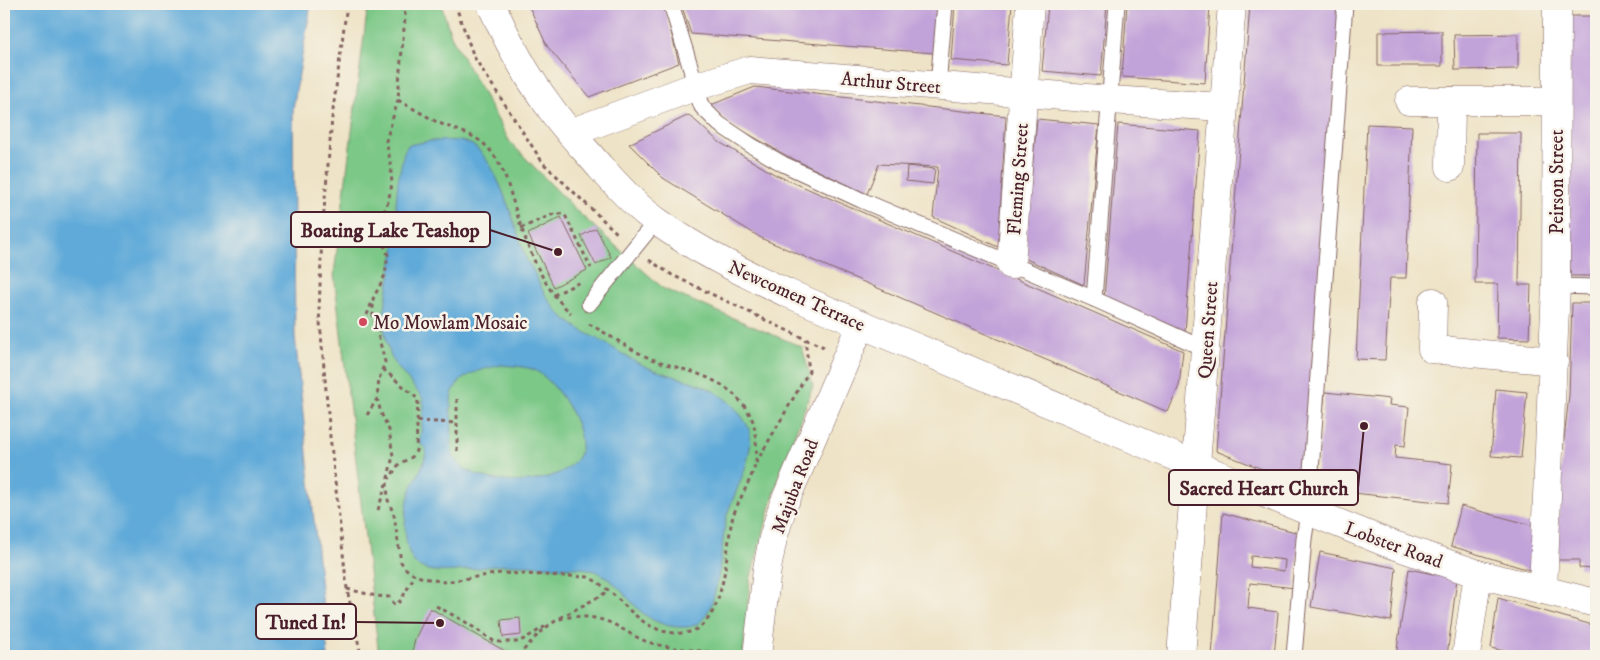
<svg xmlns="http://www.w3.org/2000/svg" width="1600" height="660" font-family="'IM FELL DW Pica',serif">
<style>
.green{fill:#7cc887;stroke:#637459}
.water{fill:#61aad9;stroke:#566482;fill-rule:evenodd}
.building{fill:#c2a3d9;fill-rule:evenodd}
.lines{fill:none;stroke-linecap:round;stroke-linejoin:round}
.lane-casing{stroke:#836461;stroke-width:17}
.street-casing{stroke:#836461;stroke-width:29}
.secondary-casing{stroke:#836461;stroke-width:29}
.path{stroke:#836461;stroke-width:3;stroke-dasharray:4 4;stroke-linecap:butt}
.lane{stroke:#fff;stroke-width:15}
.street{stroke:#fff;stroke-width:28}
.secondary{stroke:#fff;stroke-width:28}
.poi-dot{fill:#d1495b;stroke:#f7f3e8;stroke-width:2}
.labels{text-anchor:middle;stroke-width:5;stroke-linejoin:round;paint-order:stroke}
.street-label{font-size:19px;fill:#4a1f2b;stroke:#f7f3e8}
.poi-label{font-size:19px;fill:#4a1f2b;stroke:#f7f3e8;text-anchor:start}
.leader{fill:none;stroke:#4a1f2b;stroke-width:2}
.callout-dot{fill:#4a1f2b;stroke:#f7f3e8;stroke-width:2}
.callout{fill:#f7f3e8;stroke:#4a1f2b;stroke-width:2}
.callout-label{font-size:20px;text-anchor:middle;font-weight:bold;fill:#4a1f2b}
</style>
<rect width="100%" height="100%" fill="#f7f3e8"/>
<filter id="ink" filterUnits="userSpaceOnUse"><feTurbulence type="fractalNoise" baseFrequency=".02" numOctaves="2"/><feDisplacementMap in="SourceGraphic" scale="10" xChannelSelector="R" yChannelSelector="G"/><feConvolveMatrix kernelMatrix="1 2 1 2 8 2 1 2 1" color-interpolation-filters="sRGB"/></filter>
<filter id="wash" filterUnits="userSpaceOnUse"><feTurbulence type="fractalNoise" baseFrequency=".0096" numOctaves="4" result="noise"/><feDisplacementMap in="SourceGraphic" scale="20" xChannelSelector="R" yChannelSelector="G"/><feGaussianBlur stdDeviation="1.12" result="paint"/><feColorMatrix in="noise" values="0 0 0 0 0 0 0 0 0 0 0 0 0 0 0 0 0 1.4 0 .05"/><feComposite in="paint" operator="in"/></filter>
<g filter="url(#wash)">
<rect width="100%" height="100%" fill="#eee3c6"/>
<path class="green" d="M368 4H441L451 36 510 142 580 214 664 289 802 347 813 386 780 473 750 580 743 656H379L334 274Z"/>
<g class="water">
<path d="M4 4H311L293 109 295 336 328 656H4Z"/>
<path d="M430 141C441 141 456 139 468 143 496 152 517 234 527 261 534 269 537 280 542 289 549 301 557 313 568 321 580 331 595 337 608 345 617 350 626 357 636 362 677 383 718 377 746 423 761 446 734 492 727 515 720 540 722 617 693 626 686 628 677 627 670 626 661 624 652 620 645 615 623 597 611 569 579 568 555 568 530 564 505 565 484 565 425 583 412 559 402 541 404 505 412 487 418 473 426 464 426 448L421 445 420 441 424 405 422 397 399 369 391 357 386 340 383 319 398 226 396 205 398 181 404 152 408 145ZM501 365C512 366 529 366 538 372 557 384 582 423 581 446 581 454 577 460 571 465 546 488 481 487 457 462 449 453 452 440 452 429 452 420 450 411 451 402 452 375 480 370 501 365Z"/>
</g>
<g id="blocks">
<g class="building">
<path d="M528 4H664L679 63 589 97 547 46Z"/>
<path d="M681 4H937L934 53 691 34Z"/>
<path d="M955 4H1012L1007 65 951 60Z"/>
<path d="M1048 4H1107L1101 76 1042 71Z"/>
<path d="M1127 4H1210L1205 83 1122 77Z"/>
<path d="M1250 4H1341L1303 485 1216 451Z"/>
<path d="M1569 16H1596V276H1570Z"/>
<path d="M1442 31V66H1378V32Z"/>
<path d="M1518 34V69L1455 70 1454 35Z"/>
<path d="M755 87 1006 116 998 247 933 217 938 167 879 164 867 194 787 156 729 123 711 105Z"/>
<path d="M689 115 719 142 776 175 1183 351 1179 386 1168 412 763 239 663 178 629 144Z"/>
<path d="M1037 119 1099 125 1084 285 1024 258Z"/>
<path d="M1118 124 1200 131 1185 332 1104 299Z"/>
<path d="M1367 124 1412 126 1406 278H1390L1385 360 1356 359Z"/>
<path d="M1477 133H1521L1519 285H1531L1529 339 1497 338 1498 284H1475Z"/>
<path d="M907 166 935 169 933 184 906 181Z"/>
<path d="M561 217 587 270 554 287 528 234Z"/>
<path d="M596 228 611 257 596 265 581 236Z"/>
<path d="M1572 303H1596V569L1579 568V560H1557L1559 485 1569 395Z"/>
<path d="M1496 389 1527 392 1521 458 1491 456Z"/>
<path d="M1325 392 1390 399 1389 405 1409 407 1405 446 1396 445 1395 458 1452 464 1448 503 1315 489Z"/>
<path d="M1461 506 1535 526 1532 571 1451 546Z"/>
<path d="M1223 513 1299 533 1295 588 1250 583 1248 608 1278 612 1274 656H1212ZM1251 556 1285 560 1284 571 1250 567Z"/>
<path d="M1320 552 1396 568 1391 621 1311 607Z"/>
<path d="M1409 569 1457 579 1447 656H1396Z"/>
<path d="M1498 598 1596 626V656H1527L1491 648Z"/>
<path d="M430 608 510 654 509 656H411L415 639Z"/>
<path d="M520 618 521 635 503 637 501 620Z"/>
</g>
</g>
</g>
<g filter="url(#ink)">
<use href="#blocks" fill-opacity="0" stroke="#836461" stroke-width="1"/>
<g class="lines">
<g class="lane-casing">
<g id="lane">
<path d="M671 4 691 69 694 87 702 107 719 124 752 146 783 164 861 200 1094 299 1205 349"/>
<path d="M938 86 945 4"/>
<path d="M1556 286 1596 287"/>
<path d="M1094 299 1117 4"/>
<path d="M589 304 656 221"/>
<path d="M1294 656 1304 539 1308 512 1345 4"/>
</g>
</g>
<g class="street-casing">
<g id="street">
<path d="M1409 101H1556"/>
<path d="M570 133 694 87 750 70 1110 100 1223 107"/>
<path d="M1450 167 1451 101"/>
<path d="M1011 265 1030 4"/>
<path d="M1433 302 1432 349 1554 361"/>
<path d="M1543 590 1556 286 1557 4"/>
<path d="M757 656 767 569 773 538 783 506 861 324"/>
<path d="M1181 656 1232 4"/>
<path d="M1466 656 1478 574"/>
</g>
</g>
<g class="secondary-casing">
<path id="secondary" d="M491 4C507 40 525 74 549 106 564 128 583 147 600 167 618 186 636 207 658 222 698 251 742 272 787 293L1197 466 1385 542 1478 574 1596 603"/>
</g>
<g class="path">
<path d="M347 4 332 118 322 234 319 311 330 436 347 589 361 656"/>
<path d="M405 4V18L400 70 398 100 386 141 390 160 392 184 387 206 376 226 388 255 385 275 373 299V315L385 362 379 379 377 398 381 413 389 430 393 456 387 482 388 500 394 515 401 562 406 569 415 575 423 578 444 582 501 573 588 577C623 593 638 636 683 633 727 630 725 552 732 520 737 501 750 484 755 465 758 456 756 428 752 419 750 414 746 408 742 403 715 371 681 372 645 356 626 347 608 334 589 324"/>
<path d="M455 4 474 57 543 163 619 235"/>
<path d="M398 100C410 107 423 114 435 121 457 132 477 132 493 154 505 170 510 192 516 211 527 246 542 288 571 313"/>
<path d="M521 228 556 213 565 215 591 268"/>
<path d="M364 243 376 227"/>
<path d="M649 260 672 275 805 339 824 347"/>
<path d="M554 295 580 282"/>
<path d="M367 315 372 302"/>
<path d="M383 369 418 399 416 451 412 457 399 464 389 479"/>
<path d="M457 399V451"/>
<path d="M367 415 377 399"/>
<path d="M417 421 457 423"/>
<path d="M756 463 809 371 805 339"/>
<path d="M378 510 386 484"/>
<path d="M347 589 376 596 389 597 394 604H397L401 600 415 575"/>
<path d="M436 606 464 621 495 642H519L546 626"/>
<path d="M560 618 609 591"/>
<path d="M317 622 354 620"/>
<path d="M518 656C529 645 540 630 554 622 570 612 602 617 617 626 630 633 641 641 655 644 679 650 706 651 731 654"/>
</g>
<use href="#lane" class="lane"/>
<use href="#street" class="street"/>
<use href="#secondary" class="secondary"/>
</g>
</g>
<circle class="poi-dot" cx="363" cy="322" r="5"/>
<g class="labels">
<g class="street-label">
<text transform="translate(891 82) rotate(5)" y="7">Arthur Street</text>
<text transform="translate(1017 179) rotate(-86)" y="7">Fleming Street</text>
<text transform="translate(1556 182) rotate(-90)" y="7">Peirson Street</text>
<text transform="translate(797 295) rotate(24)" y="7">Newcomen Terrace</text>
<text transform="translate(1207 330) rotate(-86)" y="7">Queen Street</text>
<text transform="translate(794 486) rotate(-69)" y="7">Majuba Road</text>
<text transform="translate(1394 544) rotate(20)" y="7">Lobster Road</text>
</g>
<g class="poi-label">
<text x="373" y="329">Mo Mowlam Mosaic</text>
</g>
</g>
<path class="leader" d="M558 252L490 230M1364 426L1358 488M440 623L356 622"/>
<g class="callout-dot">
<circle cx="558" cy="252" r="5"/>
<circle cx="1364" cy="426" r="5"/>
<circle cx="440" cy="623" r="5"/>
</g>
<g class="callout">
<rect x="291" y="212" width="199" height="35" rx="5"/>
<rect x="1169" y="470" width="189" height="35" rx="5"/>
<rect x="256" y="604" width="100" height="35" rx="5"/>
</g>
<g class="callout-label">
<text x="390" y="237">Boating Lake Teashop</text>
<text x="1264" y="495">Sacred Heart Church</text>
<text x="306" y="629">Tuned In!</text>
</g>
<rect width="1600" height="660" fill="none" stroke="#f7f3e8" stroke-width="20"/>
</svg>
